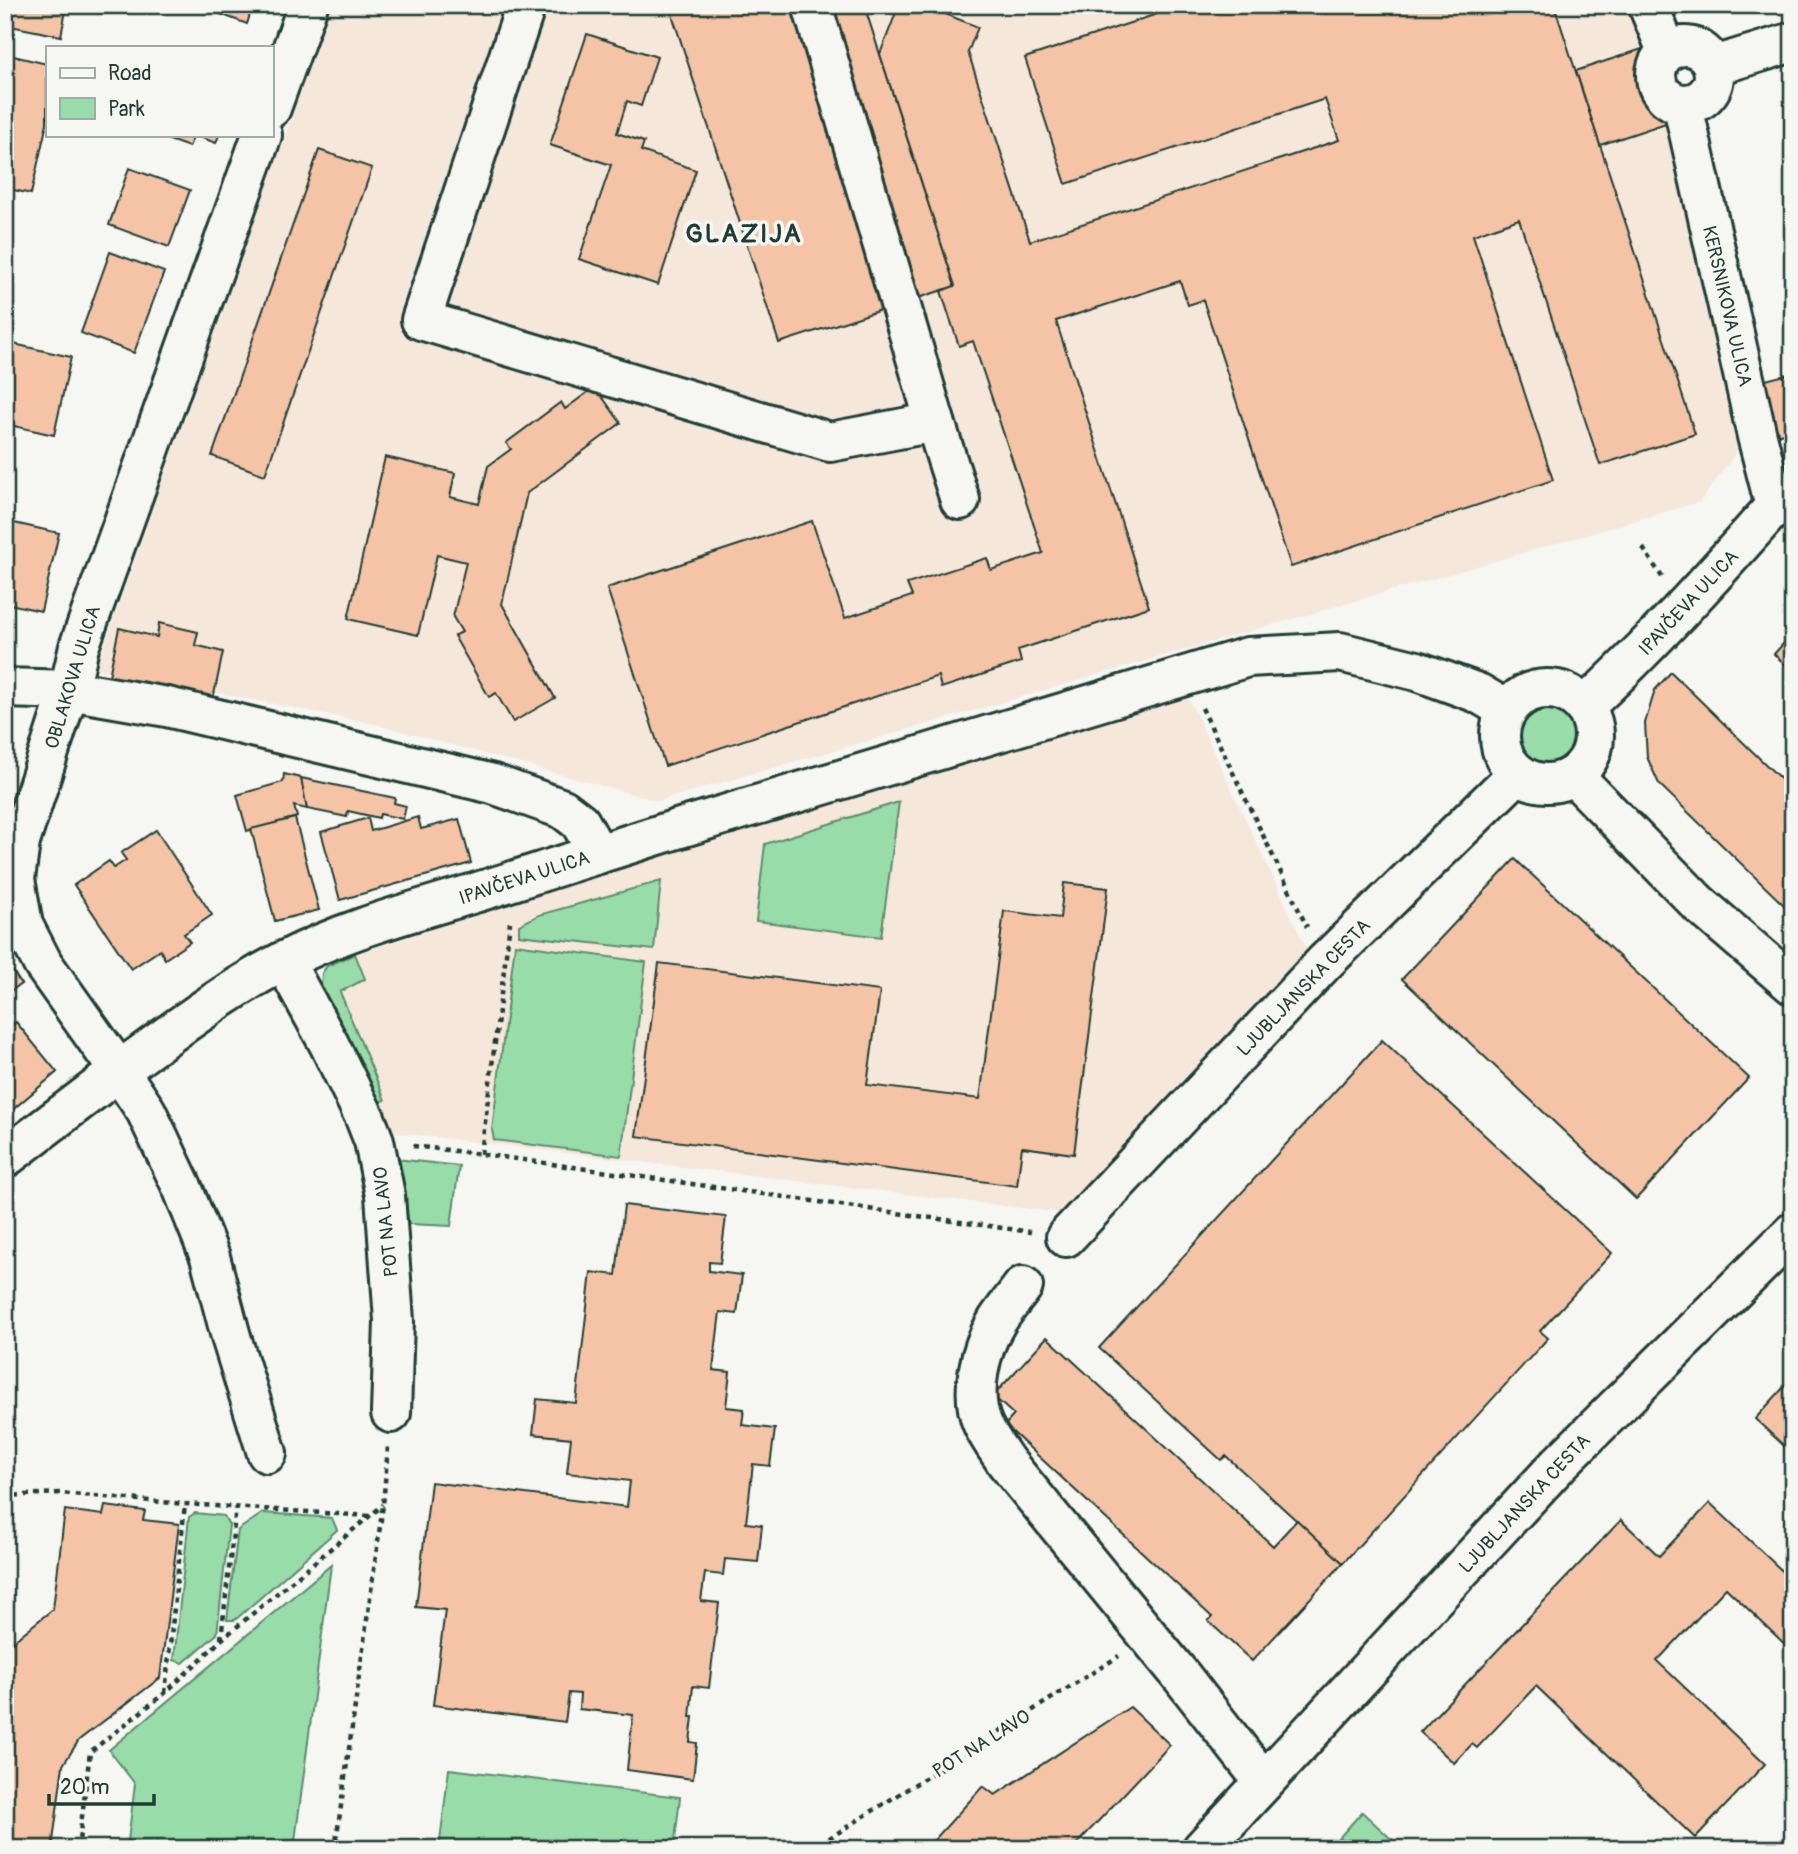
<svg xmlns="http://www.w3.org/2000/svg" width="1798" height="1854" font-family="Pangolin,sans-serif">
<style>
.built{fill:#f6e7db}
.green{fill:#98dca9;stroke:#5c8c6e;stroke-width:2}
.building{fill:#f5c4a6;stroke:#1f3d34;stroke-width:2}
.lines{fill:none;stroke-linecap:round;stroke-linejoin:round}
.minor-casing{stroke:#1f3d34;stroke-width:44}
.path{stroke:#1f3d34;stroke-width:4.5;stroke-dasharray:5 5;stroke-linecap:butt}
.minor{stroke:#f6f6f2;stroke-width:38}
.labels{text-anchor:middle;stroke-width:7;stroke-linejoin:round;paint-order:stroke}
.street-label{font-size:19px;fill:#1f3d34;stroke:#f6f6f2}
.district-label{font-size:26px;font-weight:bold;letter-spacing:2px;fill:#1f3d34;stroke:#f6f6f2}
</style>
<rect width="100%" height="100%" fill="#f6f6f2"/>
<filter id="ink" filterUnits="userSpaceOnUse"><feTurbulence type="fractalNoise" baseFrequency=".0143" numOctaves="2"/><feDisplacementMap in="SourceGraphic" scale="14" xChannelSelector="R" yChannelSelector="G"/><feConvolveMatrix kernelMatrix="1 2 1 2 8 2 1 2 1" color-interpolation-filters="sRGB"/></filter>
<g filter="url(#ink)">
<g class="built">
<path d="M331 5H1629L1675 139 1745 440 1700 502 658 801 375 724 96 669Z"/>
<path d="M1185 691 1309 954 1064 1213 392 1132 321 985 322 973 327 966 355 954Z"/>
</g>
<g class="green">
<circle cx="1548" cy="737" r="27"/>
<path d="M899 802 881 937 756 921 765 844Z"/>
<path d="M661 881 654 950 519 935V925L539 915Z"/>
<path d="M515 944 646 962 621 1156 494 1140 492 1130Z"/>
<path d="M355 954 365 979 340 992 385 1100 378 1102 321 985 322 973 327 966Z"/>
<path d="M396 1159 459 1166 451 1226 409 1224Z"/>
<path d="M195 1513 224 1516 229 1525 217 1634 183 1663 174 1660 189 1517Z"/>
<path d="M263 1513 332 1518 337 1530 235 1620H227L238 1530Z"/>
<path d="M331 1565 294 1849H127L135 1784 109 1750Z"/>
<path d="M449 1769 680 1797 674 1849H439Z"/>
<path d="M1362 1812 1402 1849H1329Z"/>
</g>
<g class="building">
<path d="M5 5H67L61 36 5 25Z"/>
<path d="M196 5H253L247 24Z"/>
<path d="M669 5H864L955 286 779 343Z"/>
<path d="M899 5H923L978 27 968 52 1030 241 1339 140 1325 99 1066 184 1025 58 1184 5H1554L1695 434 1600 465 1519 219 1473 235 1553 480 1291 567 1203 300 1188 305 1180 281 1056 321 1149 607 1018 650 1021 662 941 688 938 676 665 766 607 588 812 521 845 618 912 596 907 584 987 558 991 570 1043 553 973 341 959 346 941 291 955 286 880 54Z"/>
<path d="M587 34 657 57 641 106 627 101 617 133 644 142 641 151 696 170 658 285 579 259 611 165 550 145Z"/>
<path d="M1642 49 1666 123 1600 145 1576 71Z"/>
<path d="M5 54 47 64V123L31 194 5 188Z"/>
<path d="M155 135H219L216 143 194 135 189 147Z"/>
<path d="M319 150 372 168 265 475 212 456Z"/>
<path d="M129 168 190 190 169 247 109 225Z"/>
<path d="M110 252 164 272 134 353 81 333Z"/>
<path d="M5 342 71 357 54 435 5 424Z"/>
<path d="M1793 373V431L1775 435 1762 381Z"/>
<path d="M595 387 621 423 527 493 502 604 555 698 513 722 496 693 489 697 454 636 462 632 453 617 466 562 437 555 418 635 348 619 385 457 455 473 450 497 479 504 488 466 511 449 506 443 561 402 565 409Z"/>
<path d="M5 521 59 533 41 611 5 603Z"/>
<path d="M159 623 198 632 195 645 223 652 212 704 108 681 119 628 157 637Z"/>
<path d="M1793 633V672L1774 654Z"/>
<path d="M1671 672 1793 791V914L1659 784 1647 757 1645 723 1655 690Z"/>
<path d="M284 774 301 778 307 809 294 806 297 817 247 831 237 795 283 782Z"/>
<path d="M301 778 395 798 394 803 406 806 403 819 380 814 379 818 348 811 347 817 307 809Z"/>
<path d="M418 817 421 829 459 819 471 863 340 900 321 832 368 818 371 831Z"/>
<path d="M295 818 319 910 275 921 251 829Z"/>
<path d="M156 830 212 915 184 934 190 942 165 959 160 950 131 969 74 885 109 861 114 868 126 860 121 853Z"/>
<path d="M1515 859 1749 1078 1636 1199 1402 979Z"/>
<path d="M1064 883 1108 888 1074 1154 1022 1147 1017 1186 636 1136 659 963 880 991 867 1085 980 1099 1004 911 1060 918Z"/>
<path d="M5 959 21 984 5 995Z"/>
<path d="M16 1022 57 1072 5 1116V1031Z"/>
<path d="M1382 1040 1612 1253 1540 1331 1548 1338 1343 1563 1226 1456 1221 1460 1099 1348Z"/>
<path d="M624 1205 726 1217 720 1263 709 1262V1271L742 1275 737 1314 720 1312 713 1370 730 1372 726 1407 744 1409 742 1425 775 1429 770 1466 753 1464 746 1523 762 1525 758 1562 725 1559 723 1575 705 1573 701 1601 719 1603 709 1688 693 1686 690 1717H693L690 1742 697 1743 693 1779 627 1770 633 1715 579 1709 580 1694 569 1693 565 1722 433 1705 445 1610 416 1607 431 1482 627 1507 630 1481 567 1473 571 1438 533 1434 537 1399 576 1403 591 1272 616 1275Z"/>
<path d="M1047 1337 1273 1546 1297 1520 1343 1563 1252 1661 1208 1621 1212 1617 1005 1425 1014 1415 993 1396Z"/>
<path d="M1793 1377V1454L1755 1419Z"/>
<path d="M1710 1503 1793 1581V1652L1726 1588 1657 1661 1765 1764 1695 1838 1536 1686 1477 1748 1472 1744 1454 1763 1420 1732 1621 1520 1659 1556Z"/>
<path d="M105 1506 145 1511 143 1520 179 1524 160 1678 79 1740 63 1765 52 1849H5V1648L53 1609 65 1510 103 1515Z"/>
<path d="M1130 1707 1170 1745 1072 1849H926L983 1786 995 1795Z"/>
<path d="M1793 1833V1849H1781Z"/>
</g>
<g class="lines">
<g class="minor-casing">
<g id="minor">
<path d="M526 5 421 320 830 442 935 422"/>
<path d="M812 5 935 422 960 500"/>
<path d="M1648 5 1667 51"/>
<circle cx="1685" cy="75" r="29"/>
<path d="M1714 66 1793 42"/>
<path d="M1683 106 1757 436 1775 506"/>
<path d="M271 108 308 5"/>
<path d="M5 688 69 690 167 707 493 784 563 809 580 822 598 854C555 867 514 881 471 894 408 913 341 931 282 962 224 992 171 1033 119 1071L146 1111 182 1187 210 1257 231 1337 267 1453"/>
<circle cx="1547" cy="736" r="47"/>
<path d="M1584 707C1652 644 1714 575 1775 506L1793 501"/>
<path d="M1574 776 1699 904 1793 985"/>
<path d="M598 854 677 829 1248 657 1340 652 1417 671 1478 693 1507 710"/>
<path d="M284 961 329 1044 365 1118 374 1141 385 1195 394 1321 391 1413"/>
<path d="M5 1158 119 1071 43 964 23 925 15 879 20 842 69 690 79 647 262 135"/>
<path d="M1066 1237 1324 963 1517 774"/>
<path d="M1023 1286C1015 1297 1005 1309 997 1321 980 1349 969 1394 983 1425 989 1438 998 1450 1006 1462L1182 1677 1264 1782"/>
<path d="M1202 1849 1559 1464 1793 1232"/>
</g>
</g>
<g class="path">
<path d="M1643 548 1662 577"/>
<path d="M1202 708 1307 927"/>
<path d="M413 1146 481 1154 1031 1232"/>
<path d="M481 1154 510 922"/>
<path d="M5 1496 60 1493 185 1504 369 1516"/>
<path d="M221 1639 236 1507"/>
<path d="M165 1693 185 1504"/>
<path d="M78 1849 90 1752 165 1693 221 1640 383 1505"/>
<path d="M335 1849 383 1505 388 1447"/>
<path d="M812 1849 1119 1656"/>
</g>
<use href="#minor" class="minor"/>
</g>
</g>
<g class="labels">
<g class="street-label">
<text transform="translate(1728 306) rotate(77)" y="7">KERSNIKOVA ULICA</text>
<text transform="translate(1688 602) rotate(-47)" y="7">IPAVČEVA ULICA</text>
<text transform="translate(72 677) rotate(-73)" y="7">OBLAKOVA ULICA</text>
<text transform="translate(524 877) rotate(-18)" y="7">IPAVČEVA ULICA</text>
<text transform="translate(1303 987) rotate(-46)" y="7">LJUBLJANSKA CESTA</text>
<text transform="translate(385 1222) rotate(-96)" y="7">POT NA LAVO</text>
<text transform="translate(1524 1503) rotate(-47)" y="7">LJUBLJANSKA CESTA</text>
<text transform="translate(981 1743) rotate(-32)" y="7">POT NA LAVO</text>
</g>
<g class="district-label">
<text x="744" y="242">GLAZIJA</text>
</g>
</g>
<rect width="1798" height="1854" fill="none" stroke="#f6f6f2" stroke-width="28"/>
<rect x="14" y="14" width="1770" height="1826" fill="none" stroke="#1f3d34" stroke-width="2.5" filter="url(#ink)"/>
<rect x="46" y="46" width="228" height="91" fill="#f6f6f2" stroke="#a0aca6" stroke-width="2"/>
<rect x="60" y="68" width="35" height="10" fill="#f6f6f2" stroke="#a0aca6" stroke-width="2"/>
<text x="108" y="80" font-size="21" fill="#1f3d34">Road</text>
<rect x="60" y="98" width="35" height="21" fill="#98dca9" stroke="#a0aca6" stroke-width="2"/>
<text x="108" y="116" font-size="21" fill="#1f3d34">Park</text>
<path d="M49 1794v10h105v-10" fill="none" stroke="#1f3d34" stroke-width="3.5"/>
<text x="60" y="1794" font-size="21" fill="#1f3d34" stroke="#f6f6f2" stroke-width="5" paint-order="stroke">20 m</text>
</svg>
